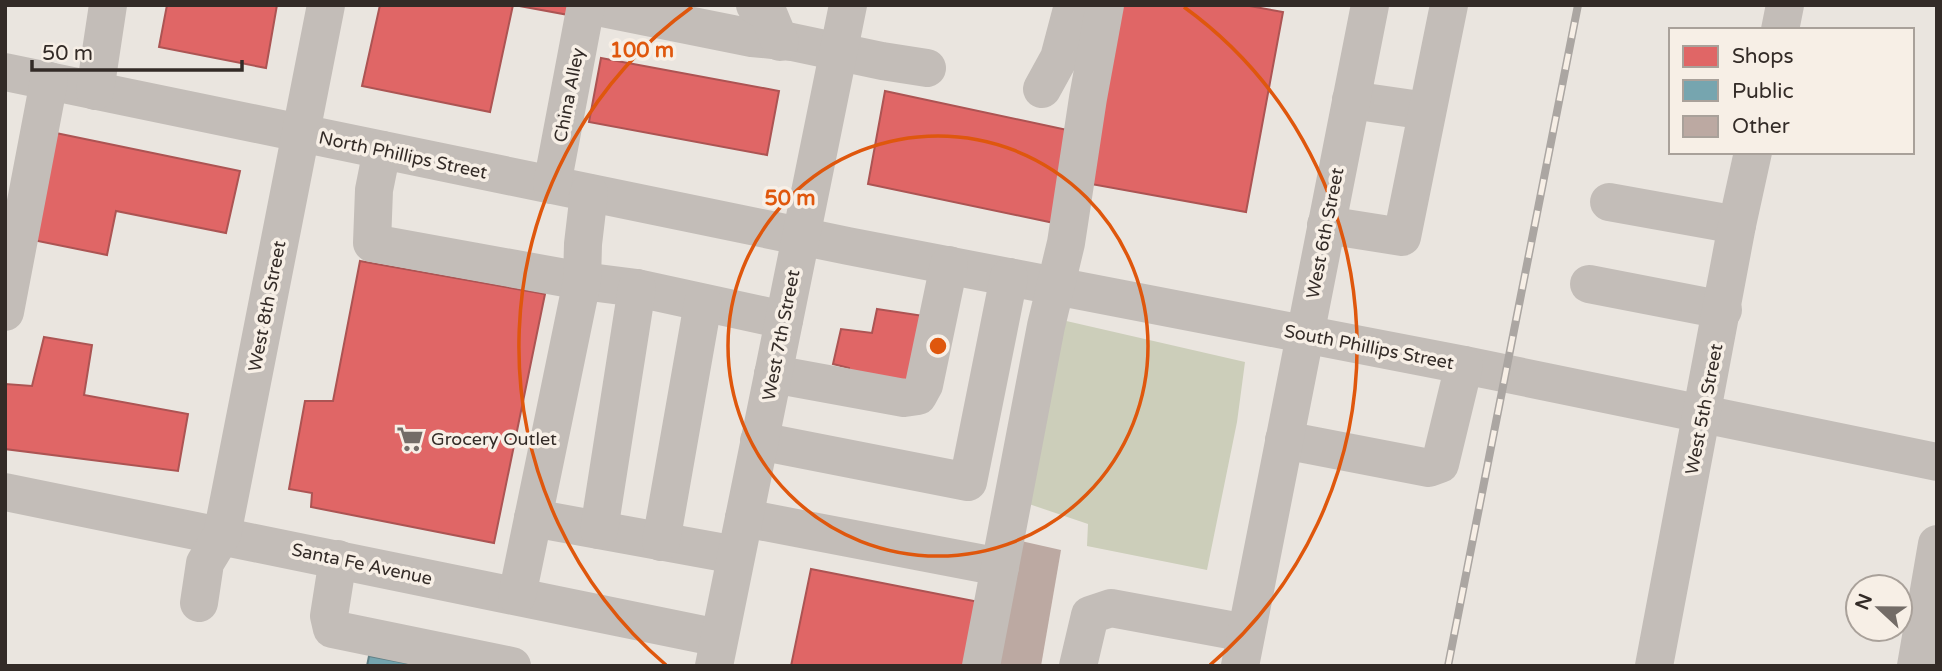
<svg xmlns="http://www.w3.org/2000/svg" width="1942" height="671" font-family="'Varela Round',sans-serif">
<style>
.green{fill:#ccceba}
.shops{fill:#e06666;stroke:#ac5453;stroke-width:2}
.public{fill:#76a5af;stroke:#628086;stroke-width:2}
.building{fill:#bca9a2}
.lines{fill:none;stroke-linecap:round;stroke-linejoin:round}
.minor{stroke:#c3bdb8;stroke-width:38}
.rail-casing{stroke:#aba6a2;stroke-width:8}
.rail{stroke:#f7efe6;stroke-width:5;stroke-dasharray:16;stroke-linecap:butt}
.ring{fill:none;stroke:#df570d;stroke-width:3.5}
.labels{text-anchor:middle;stroke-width:7;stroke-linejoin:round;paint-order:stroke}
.street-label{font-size:18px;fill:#332b27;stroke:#f7efe6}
.poi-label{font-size:18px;fill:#332b27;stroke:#f7efe6;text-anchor:start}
.centre{fill:#df570d;stroke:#f7efe6;stroke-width:3.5}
.ring-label{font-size:21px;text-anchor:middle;font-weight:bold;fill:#df570d;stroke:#f7efe6;stroke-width:7;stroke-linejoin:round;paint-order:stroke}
</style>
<rect width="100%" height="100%" fill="#eae5df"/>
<path class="green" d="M1062 320 1245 362 1237 422 1207 570 1087 546 1088 524 1029 504Z"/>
<g class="shops">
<path d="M167 5H277L266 68 159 47Z"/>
<path d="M380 5H513L490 112 362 86Z"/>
<path d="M514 5H576L574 16Z"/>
<path d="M1113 5H1244L1283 12 1246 212 1080 182Z"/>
<path d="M601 58 779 91 767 155 589 122Z"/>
<path d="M885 91 1072 131 1054 223 868 184Z"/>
<path d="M51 132 240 171 226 233 116 211 107 255 28 239Z"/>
<path d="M360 261 545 294 494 543 311 507 312 493 289 489 305 401H333Z"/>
<path d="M877 309 924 316 909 384 848 374 849 368 833 364 841 329 872 333Z"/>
<path d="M44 337 92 345 84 395 188 414 178 471 5 449 6 384 32 386Z"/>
<path d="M811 569 979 602 966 666H791Z"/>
</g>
<path class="public" d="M369 656 422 666H367Z"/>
<path class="building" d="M1021 541 1061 550 1041 666H995Z"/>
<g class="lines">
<g class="minor">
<path d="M588 5 752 38 792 42 882 61 927 68"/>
<path d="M755 5 768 13 780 42"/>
<path d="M1780 30 1785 5"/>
<path d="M5 72 848 246 1464 365 1937 462"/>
<path d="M1042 89 1059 58 1073 5"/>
<path d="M95 91 108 5"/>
<path d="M1351 100 1427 111"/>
<path d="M382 150 374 190 372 243 582 281 637 288 784 320"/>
<path d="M552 185 586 5"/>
<path d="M1609 202 1737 225"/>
<path d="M1326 225 1402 237 1449 5"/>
<path d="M1589 284 1723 310"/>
<path d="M5 312 49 81"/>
<path d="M773 374 904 398 918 396 924 385 949 265"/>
<path d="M1284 440 1429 468 1440 464 1464 365"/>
<path d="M759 441 968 482 1009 277"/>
<path d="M5 492 719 638"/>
<path d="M533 518 736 555"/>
<path d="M744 518 1000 567"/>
<path d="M599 530 637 288"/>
<path d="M661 542 703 303"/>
<path d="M338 559 329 616 332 629 512 666"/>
<path d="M517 596 582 281 583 244 589 193"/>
<path d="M199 603 205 563 222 535 326 5"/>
<path d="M714 666 848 5"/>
<path d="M981 666 1046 326 1066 243 1088 98 1105 5"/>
<path d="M1078 666 1090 615 1111 608 1246 633"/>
<path d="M1240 666 1370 5"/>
<path d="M1654 666 1737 225 1753 152"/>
<path d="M1916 666 1937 544"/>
</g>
<g class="rail-casing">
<path id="rail" d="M1448 666 1578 5"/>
</g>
<use href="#rail" class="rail"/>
</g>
<g class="ring">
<circle cx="938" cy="346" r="210"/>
<path d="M666 665A419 419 0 0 1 692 7M1184 7A419 419 0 0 1 1210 665"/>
</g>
<defs>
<g id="supermarket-bare" transform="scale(2.1)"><path d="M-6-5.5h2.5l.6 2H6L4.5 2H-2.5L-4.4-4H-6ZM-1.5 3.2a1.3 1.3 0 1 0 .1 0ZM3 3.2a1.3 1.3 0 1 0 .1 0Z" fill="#736c67" stroke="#f7efe6" stroke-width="2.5" paint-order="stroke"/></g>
</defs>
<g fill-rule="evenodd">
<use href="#supermarket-bare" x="410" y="439"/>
</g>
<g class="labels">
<g class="street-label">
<text transform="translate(569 95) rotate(-79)" y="6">China Alley</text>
<text transform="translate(403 155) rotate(12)" y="6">North Phillips Street</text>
<text transform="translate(1325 233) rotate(-79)" y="6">West 6th Street</text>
<text transform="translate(267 306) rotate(-79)" y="6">West 8th Street</text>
<text transform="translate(781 335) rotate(-79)" y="6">West 7th Street</text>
<text transform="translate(1369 347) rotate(11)" y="6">South Phillips Street</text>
<text transform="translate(1704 409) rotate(-79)" y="6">West 5th Street</text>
<text transform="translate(362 564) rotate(12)" y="6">Santa Fe Avenue</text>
</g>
<g class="poi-label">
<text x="431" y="445">Grocery Outlet</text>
</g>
</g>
<circle cx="938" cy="346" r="10" class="centre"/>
<g class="ring-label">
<text x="642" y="57">100 m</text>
<text x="790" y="205">50 m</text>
</g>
<rect width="1942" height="671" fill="none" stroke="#332b27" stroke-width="14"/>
<rect x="1669" y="28" width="245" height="126" fill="#f7efe6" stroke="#a9a19a" stroke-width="2"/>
<rect x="1683" y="46" width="35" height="21" fill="#e06666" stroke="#a9a19a" stroke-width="2"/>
<text x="1732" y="63" font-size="21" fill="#332b27">Shops</text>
<rect x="1683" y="80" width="35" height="21" fill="#76a5af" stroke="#a9a19a" stroke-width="2"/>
<text x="1732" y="98" font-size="21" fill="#332b27">Public</text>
<rect x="1683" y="116" width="35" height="21" fill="#bca9a2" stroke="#a9a19a" stroke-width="2"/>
<text x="1732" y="133" font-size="21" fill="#332b27">Other</text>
<g transform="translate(1879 608) rotate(292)"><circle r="33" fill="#f7efe6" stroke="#a9a19a" stroke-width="2"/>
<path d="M0-5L12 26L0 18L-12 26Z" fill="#736c67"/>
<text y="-10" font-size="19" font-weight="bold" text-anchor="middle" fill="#332b27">N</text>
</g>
<path d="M32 60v10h210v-10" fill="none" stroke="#332b27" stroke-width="3.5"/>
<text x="42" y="60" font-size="21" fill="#332b27" stroke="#f7efe6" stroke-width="5" paint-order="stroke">50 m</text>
</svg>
